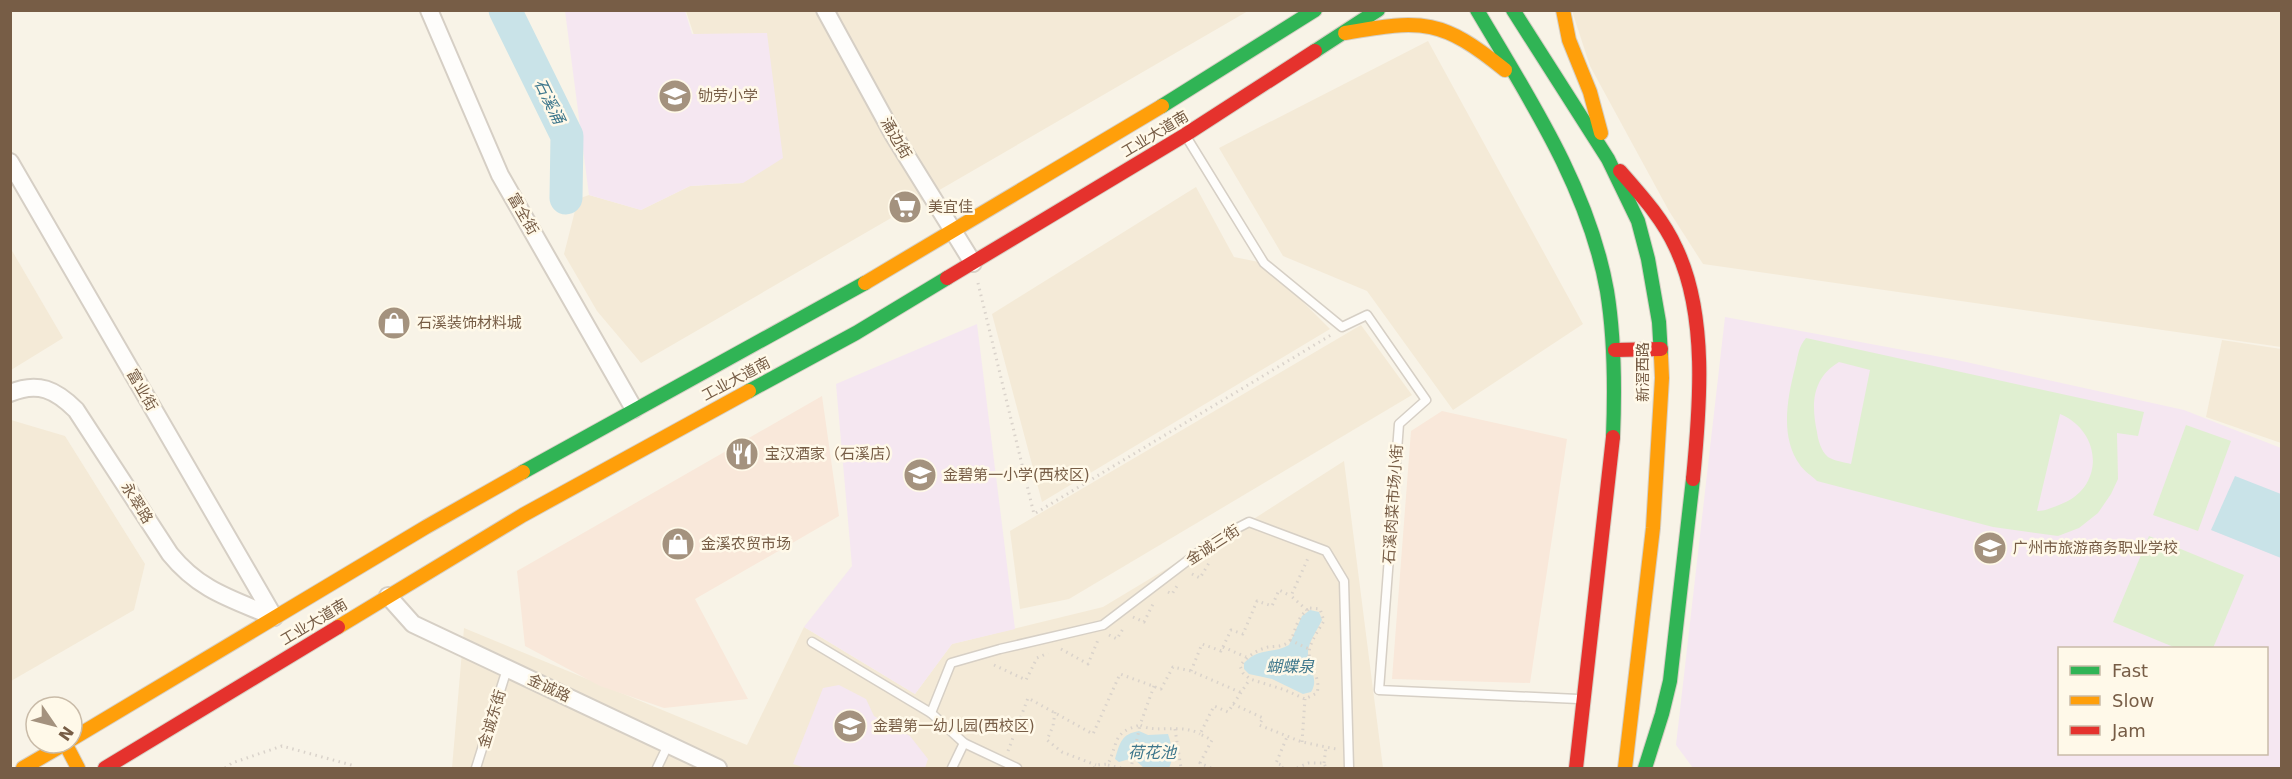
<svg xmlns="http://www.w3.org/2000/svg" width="2292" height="779" font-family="'DejaVu Sans','Noto Sans SC',sans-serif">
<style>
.residential{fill:#f4ead7}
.commercial{fill:#f9e8da}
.education{fill:#f5e7f1;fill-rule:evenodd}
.green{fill:#e0efd1;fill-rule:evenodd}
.water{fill:#c9e3e8}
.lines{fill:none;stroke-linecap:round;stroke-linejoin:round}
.river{stroke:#c9e3e8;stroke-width:33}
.lane-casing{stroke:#d6cfc5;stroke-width:11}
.street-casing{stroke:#d6cfc5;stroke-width:20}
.fast-casing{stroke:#d6cfc4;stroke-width:16}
.slow-casing{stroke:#d6cfc4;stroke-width:16}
.jam-casing{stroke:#d6cfc4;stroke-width:16}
.path{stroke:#dad3cb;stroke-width:3;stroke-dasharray:1.5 4.5;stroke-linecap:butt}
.lane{stroke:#fefdfb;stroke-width:8}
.street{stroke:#fefdfb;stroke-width:16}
.fast{stroke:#30b455;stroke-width:14}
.slow{stroke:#ff9f0a;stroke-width:14}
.jam{stroke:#e5322d;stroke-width:14}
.labels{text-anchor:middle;stroke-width:5;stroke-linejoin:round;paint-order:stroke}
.poi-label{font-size:15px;fill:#775d46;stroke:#fff9e9;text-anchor:start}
.street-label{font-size:15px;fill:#775d46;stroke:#fff9e9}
.water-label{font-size:16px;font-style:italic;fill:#3e778c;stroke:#fff9e9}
</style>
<rect width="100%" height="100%" fill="#f8f3e7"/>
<g class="residential">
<path d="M686 11H1248L641 363 597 311 564 254 578 199 589 195 641 210 690 186 743 183Z"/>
<path d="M1572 11H2281V347L1703 264 1669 211 1590 66Z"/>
<path d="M1428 41 1583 324 1453 410 1367 291 1283 256 1219 148Z"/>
<path d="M1196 187 1234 257 1264 263 1330 329 1042 502 992 314Z"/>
<path d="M11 249 63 338 11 370H10Z"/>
<path d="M1361 325 1412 395 1069 599 1020 609 1010 531Z"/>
<path d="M2222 340 2281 349V443L2206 417Z"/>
<path d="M11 420 65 436 145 564 134 610 11 681Z"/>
<path d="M1344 461 1383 768H452L464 628 747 745 804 627 915 694 952 644 1103 607 1216 539 1249 522Z"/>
</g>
<g class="commercial">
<path d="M822 396 839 516 695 599 748 699 664 708 600 686 525 646 517 571Z"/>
<path d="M1442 411 1567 439 1530 683 1392 679 1411 431Z"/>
</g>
<g class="education">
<path d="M565 11H685L692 34 767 33 783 158 743 183 690 186 641 210 589 195Z"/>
<path d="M1725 317 1957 360 2184 410 2281 448V768H1693L1676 745ZM2060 648H2266V754H2060Z"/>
<path d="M977 324 1015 629 952 644 915 694 804 627 852 566 836 384Z"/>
<path d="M839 685 866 699 874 716 910 736 928 759 925 768H806L793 764 823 688Z"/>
</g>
<g class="green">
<path d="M1806 338 2144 412 2138 436 2117 433 2118 479 2111 494 2098 513 2079 528 2058 536 1993 527 1817 481C1812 476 1804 471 1800 465 1780 438 1787 399 1795 368 1798 357 1798 347 1806 338ZM1839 362 1870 370 1851 464C1844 462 1834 461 1828 457 1821 451 1818 440 1817 432 1811 404 1812 378 1839 362ZM2060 414C2103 432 2105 489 2059 505 2051 508 2045 511 2037 511Z"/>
<path d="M2186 425 2231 441 2198 531 2153 515Z"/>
<path d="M2149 536 2244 575 2213 648H2176L2113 622Z"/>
</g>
<g class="water">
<path d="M2235 476 2281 494V558L2211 530Z"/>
<path d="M1310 610 1319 612 1322 620C1318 629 1309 641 1308 651 1307 666 1320 679 1311 692L1303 694 1272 679 1249 674 1244 669V663C1259 647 1274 654 1289 645L1302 616Z"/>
<path d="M1139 731 1148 735 1168 734C1172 745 1174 758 1169 768H1144L1133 758 1119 762 1115 759C1120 743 1121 734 1139 731Z"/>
</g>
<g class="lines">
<path class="river" d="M505 10 567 136 566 198"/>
<g class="lane-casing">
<g id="lane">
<path d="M1187 138 1264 263 1342 327 1367 315 1426 400 1399 424 1379 690 1578 699"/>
<path d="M812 642 931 713 951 663 1000 649 1103 625 1216 539 1249 522 1326 551 1344 581 1349 768"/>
<path d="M931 713 964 743 952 768"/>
<path d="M964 743 1017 768"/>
<path d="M476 768 507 669"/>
<path d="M657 768 668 745"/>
</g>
</g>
<g class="street-casing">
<g id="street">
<path d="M429 10 500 175 634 409"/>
<path d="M825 10 893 134 973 263"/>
<path d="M10 162 274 617"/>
<path d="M10 393C38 381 56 390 76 410L170 554C200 591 232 599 274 617"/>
<path d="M388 596 413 624 718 768"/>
</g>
</g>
<g class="fast-casing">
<g id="fast">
<path d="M1477 10C1529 98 1589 189 1607 291 1615 340 1615 388 1613 437"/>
<path d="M1513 10 1608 159 1638 221 1648 259 1659 322 1661 356"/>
<path d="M1315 51 1378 10"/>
<path d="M1162 106 1315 10"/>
<path d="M749 391 856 333 947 278"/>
<path d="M523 472 865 283"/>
<path d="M1645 768 1662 714 1670 681 1693 479"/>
</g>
</g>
<g class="slow-casing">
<g id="slow">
<path d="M1563 10 1569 40 1590 92 1601 133"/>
<path d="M1345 33C1423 19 1442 19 1505 70"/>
<path d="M865 283 1162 106"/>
<path d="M338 627 523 515 749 391"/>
<path d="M72 739 426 527 523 472"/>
<path d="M65 743 78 768"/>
<path d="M23 768 66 743"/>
<path d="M1625 768 1653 528 1662 378 1661 356"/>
</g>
</g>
<g class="jam-casing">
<g id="jam">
<path d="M1620 171C1641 195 1663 219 1676 248 1708 315 1700 407 1693 479"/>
<path d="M947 278 1185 135 1315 51"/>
<path d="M1615 350 1661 349"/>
<path d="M105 768 338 627"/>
<path d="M1576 768 1613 437"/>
</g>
</g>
<g class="path">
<path d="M978 283 1034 514 1331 335"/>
<path d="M1192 574 1200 578 1209 563"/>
<path d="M1168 592 1172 594 1177 586"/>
<path d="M1310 608 1320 609 1324 621C1319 629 1313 638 1310 647 1305 664 1322 675 1317 693L1305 699 1285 690 1250 679 1243 673 1240 666C1247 656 1257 650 1268 647 1274 646 1281 647 1287 643 1297 636 1293 619 1310 608Z"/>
<path d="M1307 610 1291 596 1309 556"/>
<path d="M1133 617 1144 622 1153 604"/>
<path d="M1109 635 1117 639 1124 627"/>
<path d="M1290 640 1309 649"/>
<path d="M1223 647 1246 657"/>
<path d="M1061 649 1088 664 1098 640"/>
<path d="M994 665 1026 680 1037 658 1048 653"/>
<path d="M1191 671 1202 644 1221 651 1231 630 1243 634 1257 601 1272 606 1279 590 1291 596"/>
<path d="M1154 686 1140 725C1157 734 1181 723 1200 734"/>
<path d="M1233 704 1263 718 1259 725 1302 742 1336 749"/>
<path d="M1055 712 1053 726 1047 740 1062 752 1096 765"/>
<path d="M1175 729 1181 768"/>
<path d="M1302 742 1305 699"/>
<path d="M1008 751 1028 698 1093 734 1120 674 1161 689 1173 667 1191 671 1242 693"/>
<path d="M1324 763 1326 747"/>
<path d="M1108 765 1121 768"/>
<path d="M225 768 232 763 282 746 355 766V768"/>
<path d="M1094 768 1096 765 1108 764C1119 741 1112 733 1140 725L1131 768"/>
<path d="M1211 768 1200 763 1212 740 1200 734 1214 706 1228 712 1250 679"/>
<path d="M1283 768 1284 766 1276 763 1287 737"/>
<path d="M1297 768 1308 763H1324L1326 768"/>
</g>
<use href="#lane" class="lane"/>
<use href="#street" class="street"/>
<use href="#fast" class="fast"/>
<use href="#slow" class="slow"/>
<use href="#jam" class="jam"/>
</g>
<defs>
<g id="school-disc" transform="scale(1.725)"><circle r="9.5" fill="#a4927e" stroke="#fff9e9"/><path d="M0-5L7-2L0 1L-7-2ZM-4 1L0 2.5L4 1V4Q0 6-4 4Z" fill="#fff"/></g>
<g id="supermarket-disc" transform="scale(1.725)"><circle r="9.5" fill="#a4927e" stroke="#fff9e9"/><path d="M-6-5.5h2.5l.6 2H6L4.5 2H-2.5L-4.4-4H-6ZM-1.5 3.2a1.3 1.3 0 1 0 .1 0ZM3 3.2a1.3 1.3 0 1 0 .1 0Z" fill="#fff"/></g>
<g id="shop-disc" transform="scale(1.725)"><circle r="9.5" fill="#a4927e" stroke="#fff9e9"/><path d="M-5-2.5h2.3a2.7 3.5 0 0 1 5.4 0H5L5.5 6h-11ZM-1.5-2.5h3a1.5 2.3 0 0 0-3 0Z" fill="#fff"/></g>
<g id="restaurant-disc" transform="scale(1.725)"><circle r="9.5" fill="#a4927e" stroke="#fff9e9"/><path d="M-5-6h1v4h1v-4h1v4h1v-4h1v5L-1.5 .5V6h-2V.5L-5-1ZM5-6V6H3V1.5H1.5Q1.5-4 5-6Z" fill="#fff"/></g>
</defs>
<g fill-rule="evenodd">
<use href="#school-disc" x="675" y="96"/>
<use href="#supermarket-disc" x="905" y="207"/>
<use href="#shop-disc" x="394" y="323"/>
<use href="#restaurant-disc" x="742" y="454"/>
<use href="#school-disc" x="920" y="475"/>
<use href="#shop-disc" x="678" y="544"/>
<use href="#school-disc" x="1990" y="548"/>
<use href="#school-disc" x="850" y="726"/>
</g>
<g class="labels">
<g class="poi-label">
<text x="698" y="101">劬劳小学</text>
<text x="928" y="212">美宜佳</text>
<text x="417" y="328">石溪装饰材料城</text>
<text x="765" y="459">宝汉酒家（石溪店）</text>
<text x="943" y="480">金碧第一小学(西校区)</text>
<text x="701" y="549">金溪农贸市场</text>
<text x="2013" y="553">广州市旅游商务职业学校</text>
<text x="873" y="731">金碧第一幼儿园(西校区)</text>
</g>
<g class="street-label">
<text transform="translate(1155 134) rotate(-31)" y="5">工业大道南</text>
<text transform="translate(896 138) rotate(59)" y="5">涌边街</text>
<text transform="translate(523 214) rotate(60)" y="5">富全街</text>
<text transform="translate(1643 372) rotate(-90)" y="5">新滘西路</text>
<text transform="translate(736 379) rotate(-28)" y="5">工业大道南</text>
<text transform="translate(142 390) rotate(60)" y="5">富业街</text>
<text transform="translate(137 503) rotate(58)" y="5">永翠路</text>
<text transform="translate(1393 504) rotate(-86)" y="5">石溪肉菜市场小街</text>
<text transform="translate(1213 545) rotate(-33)" y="5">金诚三街</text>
<text transform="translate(314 622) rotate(-31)" y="5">工业大道南</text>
<text transform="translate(549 688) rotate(25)" y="5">金诚路</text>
<text transform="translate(492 719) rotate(-73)" y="5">金诚东街</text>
</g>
<g class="water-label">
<text transform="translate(550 101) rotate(64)" y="6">石溪涌</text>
<text x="1290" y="672">蝴蝶泉</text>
<text x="1152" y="758">荷花池</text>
</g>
</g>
<rect width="2292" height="779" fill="none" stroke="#775d46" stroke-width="24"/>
<rect x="2058" y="647" width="210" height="108" fill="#fff9e9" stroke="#c9bba8" stroke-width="1.5"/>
<rect x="2070" y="666" width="30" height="9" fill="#30b455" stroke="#c9bba8" stroke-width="1.5"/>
<text x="2112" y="677" font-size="18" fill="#775d46">Fast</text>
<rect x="2070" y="696" width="30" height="9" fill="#ff9f0a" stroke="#c9bba8" stroke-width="1.5"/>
<text x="2112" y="707" font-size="18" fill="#775d46">Slow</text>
<rect x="2070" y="726" width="30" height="9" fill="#e5322d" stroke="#c9bba8" stroke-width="1.5"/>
<text x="2112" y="737" font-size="18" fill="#775d46">Jam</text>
<g transform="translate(54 725) rotate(125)"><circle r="28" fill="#fff9e9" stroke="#c9bba8" stroke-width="1.5"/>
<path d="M0-4.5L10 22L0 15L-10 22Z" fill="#a4927e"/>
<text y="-9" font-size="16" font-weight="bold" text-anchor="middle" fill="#775d46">N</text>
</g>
</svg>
